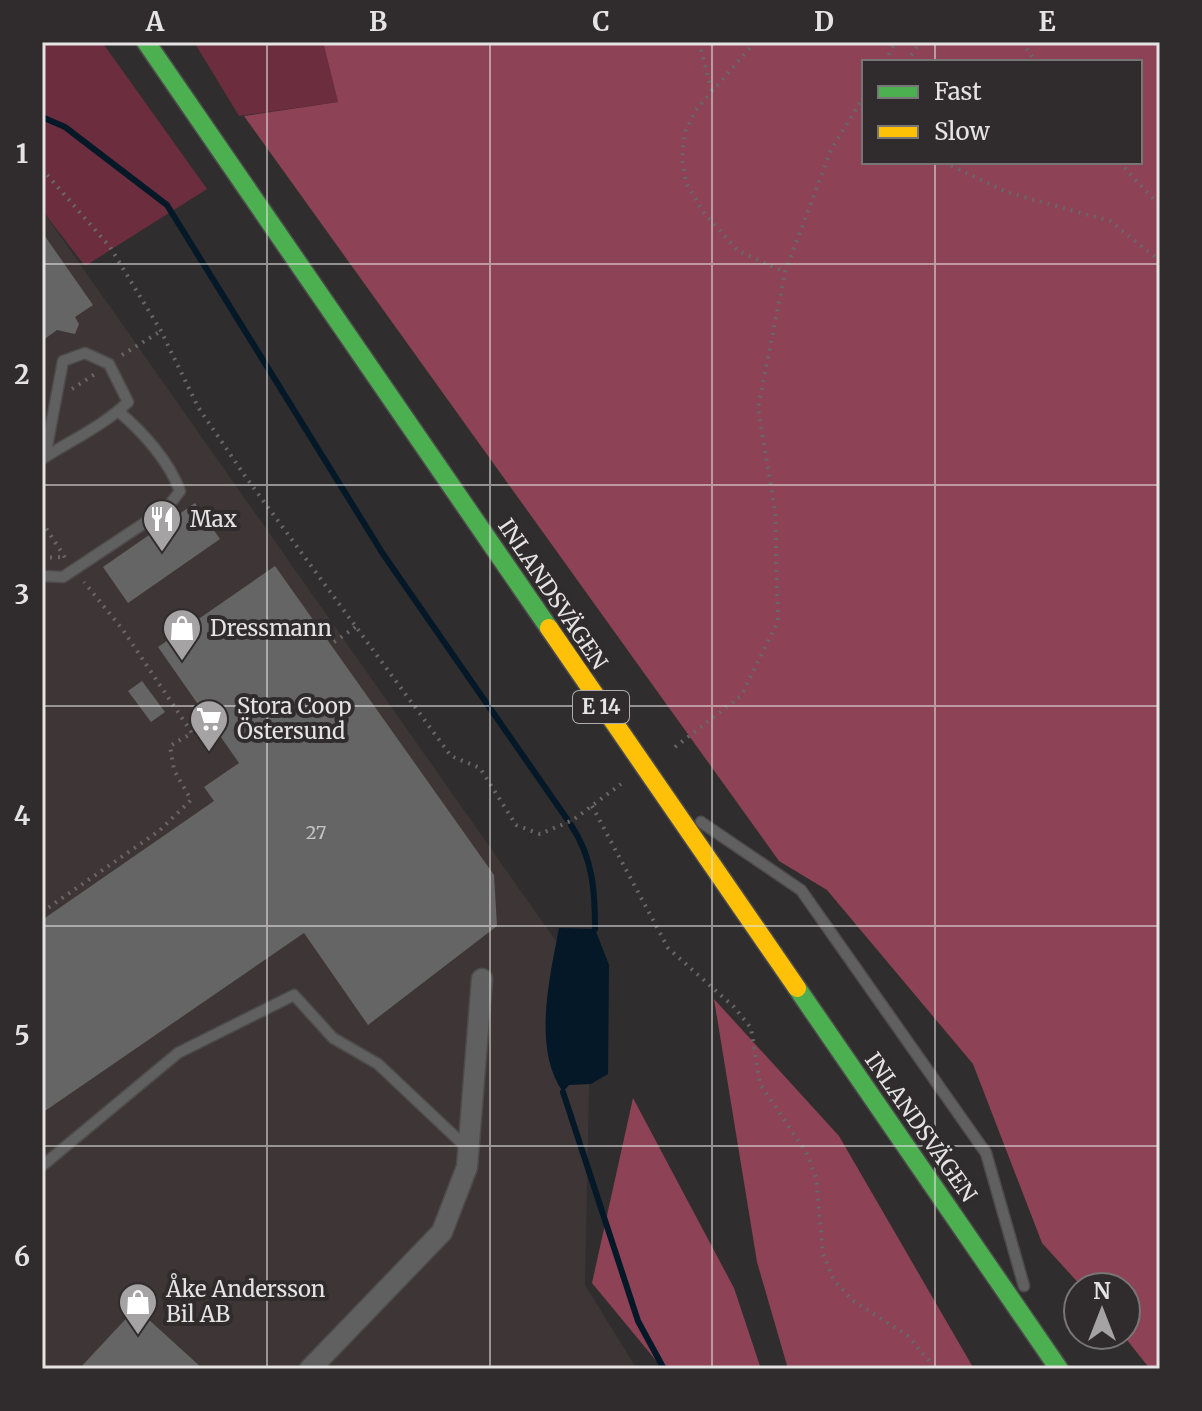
<svg xmlns="http://www.w3.org/2000/svg" width="1202" height="1411" font-family="Merriweather,serif">
<style>
.built{fill:#3e3537}
.green{fill:#6c2d3e}
.forest{fill:#8d4255;fill-rule:evenodd}
.water{fill:#041827}
.lines{fill:none;stroke-linecap:round;stroke-linejoin:round}
.stream{stroke:#041827;stroke-width:6}
.building{fill:#666565}
.lane-casing{stroke:#4d4b4c;stroke-width:13}
.street-casing{stroke:#4d4b4c;stroke-width:23}
.fast-casing{stroke:#4d4b4c;stroke-width:21}
.slow-casing{stroke:#4d4b4c;stroke-width:21}
.path{stroke:#696768;stroke-width:4;stroke-dasharray:2 6;stroke-linecap:butt}
.lane{stroke:#616060;stroke-width:10}
.street{stroke:#616060;stroke-width:20}
.fast{stroke:#4caf50;stroke-width:18}
.slow{stroke:#ffc107;stroke-width:18}
.grid{fill:none;stroke:#e5e3e3;stroke-width:2;stroke-opacity:0.55}
.labels{text-anchor:middle;stroke-width:8;stroke-linejoin:round;paint-order:stroke}
.number-label{font-size:18px;fill:#c5c4c4}
.shield{fill:#302c2d;stroke:#afacac;stroke-width:2}
.shield-label{font-size:20px;font-weight:bold;fill:#e5e3e3}
.poi-label{font-size:22px;fill:#e5e3e3;stroke:#302c2d;text-anchor:start}
.street-label{font-size:22px;fill:#e5e3e3;stroke:#302c2d}
.neatline{fill:none;stroke:#e5e3e3;stroke-width:3}
.grid-label{font-size:26px;text-anchor:middle;font-weight:bold;fill:#e5e3e3}
</style>
<rect width="100%" height="100%" fill="#2f2d2e"/>
<path class="built" d="M42 210 591 991 585 1285 637 1369H42Z"/>
<g class="green">
<path d="M42 42H102L207 189 85 266 42 210Z"/>
<path d="M194 42H323L338 102 239 116Z"/>
</g>
<g class="forest">
<path d="M323 42H1160V1369H1150L1123 1335 1126 1287H1082L1042 1243 973 1064 827 890 779 861 244 116 338 102ZM864 62H1140V162H864Z"/>
<path d="M714 999 839 1136 974 1369H788L757 1262Z"/>
<path d="M633 1098 734 1288 761 1369H663L592 1283Z"/>
</g>
<path class="water" d="M559 928 595 929 609 965 608 1074 591 1084 569 1085 563 1092C532 1048 550 977 559 928Z"/>
<g class="lines">
<g class="stream">
<path d="M42 117 65 127 167 205 383 554 567 819"/>
<path d="M571 825C593 858 595 891 595 929"/>
<path d="M563 1092 638 1321 664 1369"/>
</g>
</g>
<g class="building">
<path d="M42 232 93 305 75 317 79 324 75 334 57 330 42 341Z"/>
<path d="M195 503 220 539 128 603 103 567Z"/>
<path d="M275 566 494 875 497 926 368 1025 304 933 42 1113V920L214 801 204 787 239 763 158 647Z"/>
<path d="M142 681 165 712 151 722 128 691Z"/>
<path d="M136 1308 203 1369H79Z"/>
</g>
<g class="lines">
<g class="lane-casing">
<g id="lane">
<path d="M42 459C70 441 103 426 128 402L109 364 85 353 63 361 45 457"/>
<path d="M42 576 63 577 167 508 180 491C169 461 143 432 118 411"/>
<path d="M701 822 801 890 986 1153 1024 1286"/>
<path d="M42 1166 178 1053 294 995 333 1038 378 1064 467 1148"/>
</g>
</g>
<g class="street-casing">
<path id="street" d="M310 1369 442 1232 467 1167 482 979"/>
</g>
<g class="fast-casing">
<g id="fast">
<path d="M146 42 549 628"/>
<path d="M797 988 1059 1369"/>
</g>
</g>
<g class="slow-casing">
<path id="slow" d="M549 628 797 988"/>
</g>
<g class="path">
<path d="M699 42 712 92"/>
<path d="M755 42 695 111 685 132 682 159 686 183 704 213 738 251 785 272"/>
<path d="M1022 42 1036 62"/>
<path d="M885 62 895 42"/>
<path d="M907 62 920 42"/>
<path d="M944 162 1006 192 1110 221 1160 261"/>
<path d="M1119 162 1160 206"/>
<path d="M42 169 110 247 161 331 198 407 245 476 451 756 480 768 516 825 540 834 573 820 621 784"/>
<path d="M122 355 161 331"/>
<path d="M72 389 95 374"/>
<path d="M42 522 66 559"/>
<path d="M42 558 62 557"/>
<path d="M334 642 357 626"/>
<path d="M675 747 741 696 778 621 775 511 758 408 785 272 831 150 864 96"/>
<path d="M592 806 668 948 734 1007 751 1028 760 1084 806 1152 816 1178 823 1254 834 1280 852 1300 908 1336 936 1369"/>
<path d="M42 912 159 831 191 800 174 770 170 746 192 733 123 630 84 582"/>
</g>
<use href="#lane" class="lane"/>
<use href="#street" class="street"/>
<use href="#fast" class="fast"/>
<use href="#slow" class="slow"/>
</g>
<path class="grid" d="M267 42V1369M490 42V1369M712 42V1369M935 42V62M935 162V1369M42 264H1160M42 485H1160M42 706H1160M42 926H1160M42 1146H1160"/>
<defs>
<g id="restaurant-pin" transform="scale(2)"><path d="M0 17L-7.5 6A9.5 9.5 0 1 1 7.5 6Z" fill="#a5a3a4" stroke="#302c2d"/><path d="M-5-6h1v4h1v-4h1v4h1v-4h1v5L-1.5 .5V6h-2V.5L-5-1ZM5-6V6H3V1.5H1.5Q1.5-4 5-6Z" fill="#fff"/></g>
<g id="shop-pin" transform="scale(2)"><path d="M0 17L-7.5 6A9.5 9.5 0 1 1 7.5 6Z" fill="#a5a3a4" stroke="#302c2d"/><path d="M-5-2.5h2.3a2.7 3.5 0 0 1 5.4 0H5L5.5 6h-11ZM-1.5-2.5h3a1.5 2.3 0 0 0-3 0Z" fill="#fff"/></g>
<g id="supermarket-pin" transform="scale(2)"><path d="M0 17L-7.5 6A9.5 9.5 0 1 1 7.5 6Z" fill="#a5a3a4" stroke="#302c2d"/><path d="M-6-5.5h2.5l.6 2H6L4.5 2H-2.5L-4.4-4H-6ZM-1.5 3.2a1.3 1.3 0 1 0 .1 0ZM3 3.2a1.3 1.3 0 1 0 .1 0Z" fill="#fff"/></g>
</defs>
<g fill-rule="evenodd">
<use href="#restaurant-pin" x="162" y="519"/>
<use href="#shop-pin" x="182" y="628"/>
<use href="#supermarket-pin" x="209" y="719"/>
<use href="#shop-pin" x="138" y="1302"/>
</g>
<g class="labels">
<g class="number-label">
<text x="316" y="839">27</text>
</g>
<rect class="shield" x="573" y="691" width="56" height="32" rx="6"/>
<g class="shield-label">
<text x="601" y="714">E 14</text>
</g>
<g class="poi-label">
<text x="190" y="527">Max</text>
<text x="210" y="636">Dressmann</text>
<text x="237" y="714">Stora Coop<tspan x="237" dy="25">Östersund</tspan></text>
<text x="166" y="1297">Åke Andersson<tspan x="166" dy="25">Bil AB</tspan></text>
</g>
<g class="street-label">
<text transform="translate(553 594) rotate(56)" y="8">INLANDSVÄGEN</text>
<text transform="translate(921 1127) rotate(55)" y="8">INLANDSVÄGEN</text>
</g>
</g>
<rect width="1202" height="1411" fill="none" stroke="#302c2d" stroke-width="88"/>
<rect x="862" y="60" width="280" height="104" fill="#302c2d" stroke="#787576" stroke-width="2"/>
<rect x="878" y="86" width="40" height="12" fill="#4caf50" stroke="#787576" stroke-width="2"/>
<text x="934" y="100" font-size="24" fill="#e5e3e3">Fast</text>
<rect x="878" y="126" width="40" height="12" fill="#ffc107" stroke="#787576" stroke-width="2"/>
<text x="934" y="140" font-size="24" fill="#e5e3e3">Slow</text>
<g transform="translate(1102 1311)"><circle r="38" fill="#302c2d" stroke="#787576" stroke-width="2"/>
<path d="M0-6L14 30L0 20L-14 30Z" fill="#a5a3a4"/>
<text y="-12" font-size="22" font-weight="bold" text-anchor="middle" fill="#e5e3e3">N</text>
</g>
<rect x="44" y="44" width="1114" height="1323" class="neatline"/>
<g class="grid-label">
<text x="155" y="31">A</text>
<text x="378" y="31">B</text>
<text x="601" y="31">C</text>
<text x="824" y="31">D</text>
<text x="1047" y="31">E</text>
<text x="22" y="163">1</text>
<text x="22" y="384">2</text>
<text x="22" y="604">3</text>
<text x="22" y="825">4</text>
<text x="22" y="1045">5</text>
<text x="22" y="1266">6</text>
</g>
</svg>
